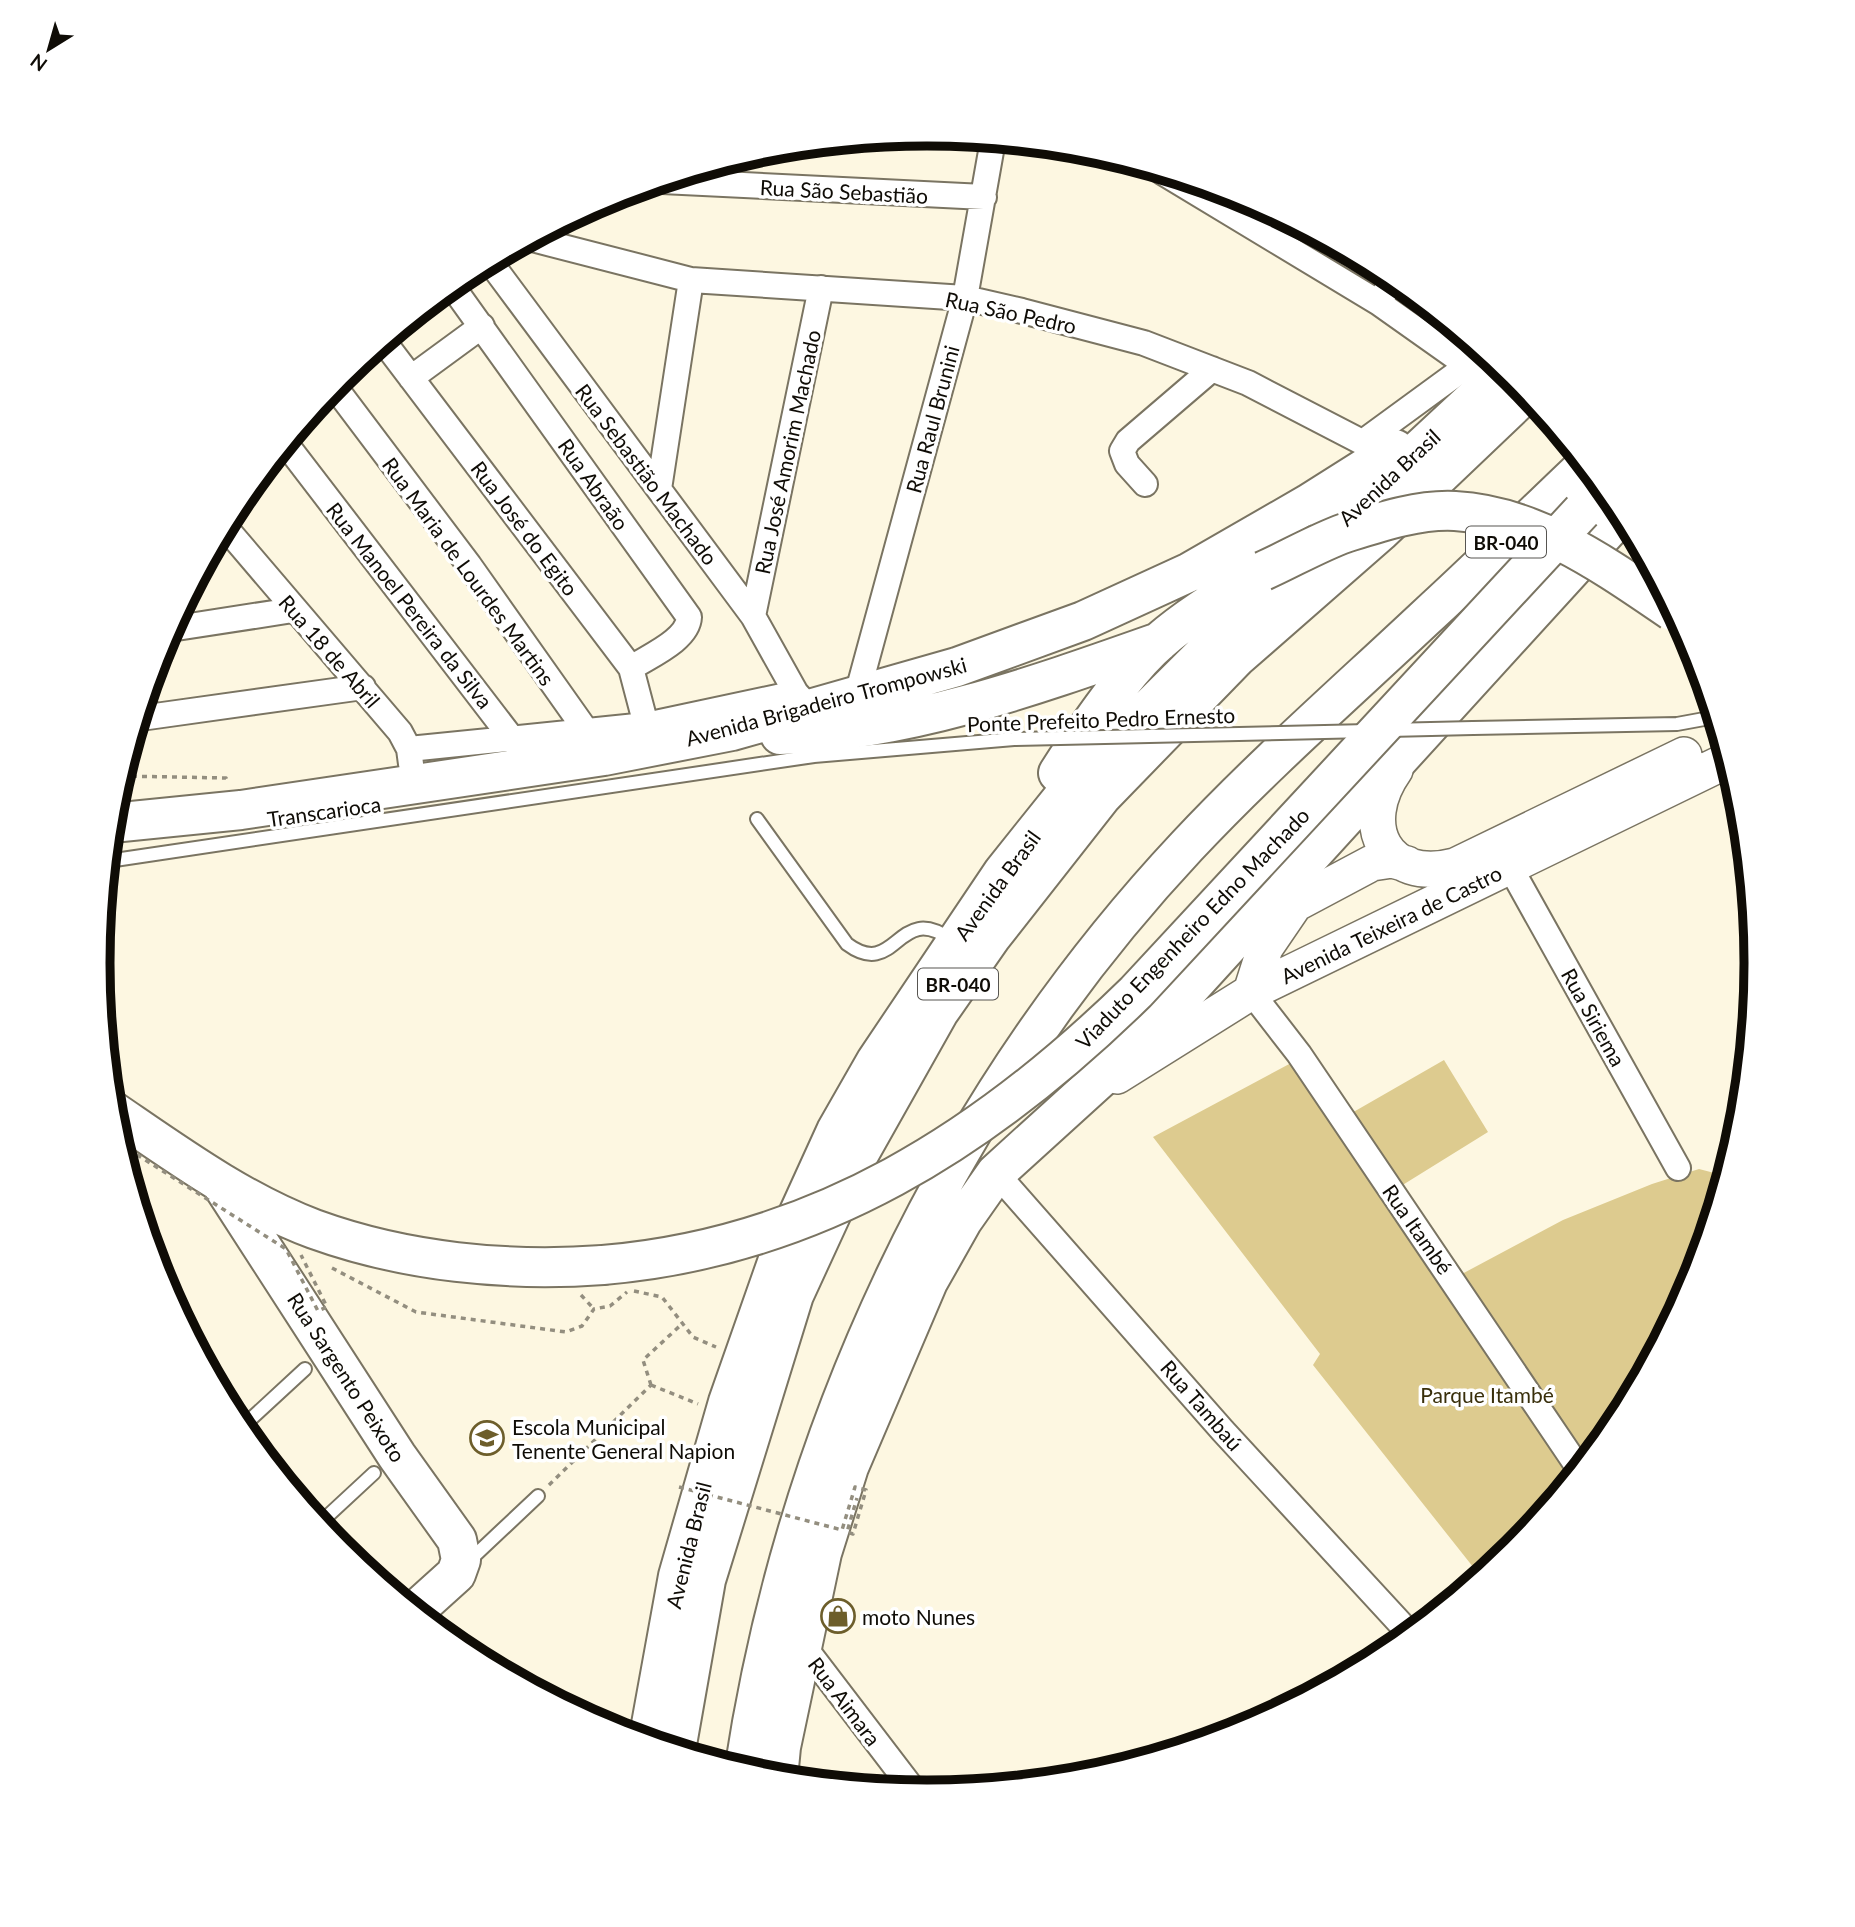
<svg xmlns="http://www.w3.org/2000/svg" width="1855" height="1927" viewBox="0 0 1855 1927" font-family="Lato,sans-serif">
	<style>
		.green { fill: #ddcb8f }
		.building { fill: #d3ccb7 }
		.lines { fill: none; stroke-linecap: round; stroke-linejoin: round }
		.lane-casing { stroke: #7a7462; stroke-width: 16 }
		.street-casing { stroke: #7a7462; stroke-width: 28 }
		.secondary-casing { stroke: #7a7462; stroke-width: 38 }
		.highway-casing { stroke: #7a7462; stroke-width: 42 }
		.path { stroke: #938e7f; stroke-width: 3.5; stroke-dasharray: 5 5; stroke-linecap: butt }
		.lane { stroke: #fff; stroke-width: 12 }
		.street { stroke: #fff; stroke-width: 24 }
		.secondary { stroke: #fff; stroke-width: 35 }
		.highway { stroke: #fff; stroke-width: 38 }
		.lane-bridge-casing { stroke: #7a7462; stroke-width: 16; stroke-linecap: butt }
		.highway-bridge-casing { stroke: #7a7462; stroke-width: 42; stroke-linecap: butt }
		.path-bridge { stroke: #938e7f; stroke-width: 3.5; stroke-dasharray: 5 5; stroke-linecap: butt }
		.lane-bridge { stroke: #fff; stroke-width: 12 }
		.highway-bridge { stroke: #fff; stroke-width: 38 }
		.labels { text-anchor: middle; dominant-baseline: central; stroke-width: 7; stroke-linejoin: round; paint-order: stroke }
		.shield { fill: #fff; stroke: #575551; stroke-width: 2 }
		.shield-label { font-size: 19px; font-weight: bold; fill: #0f0c06 }
		.street-label { font-size: 21px; fill: #0f0c06; stroke: #fff }
		.park-label { font-size: 21px; fill: #392f0b; stroke: #fff }
		.poi-label { font-size: 21px; fill: #0f0c06; stroke: #fff; text-anchor: start }
		.rim { fill: none; stroke: #0f0c06; stroke-width: 9 }
	</style>
	<rect width="100%" height="100%" fill="#fdf7e1"/>
	<path class="green" d="M1444,1060L1488,1132L1401,1186L1460,1275L1563,1220L1652,1184L1699,1169L1726,1176L1694,1281L1617,1425L1514,1550L1481,1577L1313,1365L1320,1354L1153,1137L1293,1062L1343,1118Z"/>
	<path class="building" d="M1164,173L1245,197L1255,203L1243,222Z
		M1283,217L1340,248L1324,275L1270,241Z
		M1354,255L1389,274L1376,313L1334,290Z
		M1403,285L1481,350L1475,358L1382,311Z"/>
	<g class="lines">
		<g class="lane-casing">
			<path id="lane" d="M1473,728L1677,724L1715,717
				M757,819L847,944C897,981 897,900 951,940
				M108,861L814,756L1014,739
				M241,1428L305,1369
				M319,1524L374,1473
				M469,1561L538,1496"/>
		</g>
		<g class="street-casing">
			<path id="street" d="M1162,172L1379,303L1492,383
				M662,181L984,197
				M532,239L691,280L965,298L1022,311L1144,343L1248,383L1385,454
				M490,262L753,616L796,693
				M452,286L689,617C688,640 649,656 631,668
				M1379,303L1393,278
				M384,342L631,668L646,725
				M411,378L482,326
				M334,386L469,565L604,756
				M1363,442L1467,366L1482,351
				M286,444L520,749
				M1145,484L1127,464L1122,451L1128,441L1212,369
				M659,489L691,280
				M225,527L400,732L409,749L411,764
				M753,616L821,288
				M170,629L293,610
				M857,695L965,298L993,140
				M144,702L148,717L363,687
				M409,749L646,725L796,693L806,704
				M1510,867L1678,1168
				M1251,992L1299,1054L1580,1470
				M996,1173L1223,1431L1411,1635
				M802,1644L915,1792"/>
		</g>
		<g class="secondary-casing">
			<path id="secondary" d="M1395,770C1356,825 1385,884 1455,866L1684,755
				M1251,992L1265,948L1295,904L1372,863L1392,860L1407,864
				M1117,1076L1251,992L1728,760"/>
		</g>
		<g class="highway-casing">
			<path id="highway" d="M1582,511L1605,488
				M780,735C907,732 1040,684 1159,642
				M1058,773C1083,734 1126,670 1160,641C1191,614 1228,593 1263,571
				M112,823L241,810L604,756L732,731L957,667L1083,621L1190,572L1308,504L1395,449
				M113,1111C176,1154 242,1202 314,1229C405,1262 507,1272 603,1265
				M222,1185L397,1456L457,1540L461,1560L456,1574L415,1611
				M648,1741L678,1576L728,1402L780,1254L836,1131L876,1061L1003,872L1075,782L1266,592L1505,370
				M676,1750L706,1580L794,1295L858,1156L939,1012L992,936L1102,796L1236,658L1380,532L1527,392
				M744,1771C796,1428 949,1100 1187,846C1262,766 1344,694 1424,619C1479,569 1532,516 1586,465
				M778,1778L781,1747L822,1553L849,1467L928,1282L963,1220L996,1173L1126,1055L1178,1001L1623,513"/>
		</g>
		<path class="path" d="M122,776L226,778L228,783
			M123,1157L133,1163
			M332,1268L416,1312L566,1332L582,1326L594,1309L610,1306L627,1292
			M634,1291L662,1297L693,1337L716,1347
			M581,1295L594,1309
			M651,1385L698,1404
			M651,1385L643,1360L683,1323
			M549,1485L651,1385"/>
		<use href="#lane" class="lane"/>
		<use href="#street" class="street"/>
		<use href="#secondary" class="secondary"/>
		<use href="#highway" class="highway"/>
		<g class="lane-bridge-casing">
			<path id="lane-bridge" d="M1389,730L1473,728
				M1014,739L1368,731"/>
		</g>
		<g class="highway-bridge-casing">
			<path id="highway-bridge" d="M1263,571C1290,559 1317,543 1345,533C1380,522 1419,509 1455,511C1536,515 1607,567 1672,611
				M603,1265C817,1247 986,1139 1136,992L1582,511"/>
		</g>
		<path class="path-bridge" d="M123,1157L128,1149L286,1249L318,1311L327,1307L301,1255
			M679,1487L842,1530L855,1487L866,1490L853,1534L847,1532L857,1498"/>
		<use href="#lane-bridge" class="lane-bridge"/>
		<use href="#highway-bridge" class="highway-bridge"/>
	</g>
	<defs>
		<g id="school-ring" transform="scale(1.75)"><circle r="9.5" fill="#fff" stroke="#6d5e2b" stroke-width="1.5"/><path d="M0-5L7-2L0 1L-7-2ZM-4 1L0 2.5L4 1V4Q0 6-4 4Z" fill="#6d5e2b"/></g>
		<g id="shop-ring" transform="scale(1.75)"><circle r="9.5" fill="#fff" stroke="#6d5e2b" stroke-width="1.5"/><path d="M-5-2.5h2.3a2.7 3.5 0 0 1 5.4 0H5L5.5 6h-11ZM-1.5-2.5h3a1.5 2.3 0 0 0-3 0Z" fill="#6d5e2b"/></g>
	</defs>
	<g fill-rule="evenodd">
		<use href="#school-ring" x="487" y="1438"/>
		<use href="#shop-ring" x="838" y="1616"/>
	</g>
	<g class="labels">
		<g class="shield">
			<rect x="1466" y="526.5" width="80" height="31" rx="5"/>
			<rect x="918" y="968.5" width="80" height="31" rx="5"/>
		</g>
		<g class="shield-label">
			<text x="1506" y="542">BR-040</text>
			<text x="958" y="984">BR-040</text>
		</g>
		<g class="street-label">
			<text transform="translate(844 191) rotate(3)">Rua São Sebastião</text>
			<text transform="translate(1011 312) rotate(12)">Rua São Pedro</text>
			<text transform="translate(932 419) rotate(-75)">Rua Raul Brunini</text>
			<text transform="translate(787 452) rotate(-78)">Rua José Amorim Machado</text>
			<text transform="translate(647 474) rotate(53)">Rua Sebastião Machado</text>
			<text transform="translate(1389 477) rotate(-43)">Avenida Brasil</text>
			<text transform="translate(594 484) rotate(55)">Rua Abraão</text>
			<text transform="translate(525 528) rotate(53)">Rua José do Egito</text>
			<text transform="translate(469 571) rotate(54)">Rua Maria de Lourdes Martins</text>
			<text transform="translate(410 605) rotate(52)">Rua Manoel Pereira da Silva</text>
			<text transform="translate(330 651) rotate(49)">Rua 18 de Abril</text>
			<text transform="translate(826 701) rotate(-15)">Avenida Brigadeiro Trompowski</text>
			<text transform="translate(1101 719) rotate(-2)">Ponte Prefeito Pedro Ernesto</text>
			<text transform="translate(324 811) rotate(-8)">Transcarioca</text>
			<text transform="translate(997 885) rotate(-54)">Avenida Brasil</text>
			<text transform="translate(1391 924) rotate(-26)">Avenida Teixeira de Castro</text>
			<text transform="translate(1192 928) rotate(-46)">Viaduto Engenheiro Edno Machado</text>
			<text transform="translate(1594 1017) rotate(61)">Rua Siriema</text>
			<text transform="translate(1418 1229) rotate(55)">Rua Itambé</text>
			<text transform="translate(347 1377) rotate(57)">Rua Sargento Peixoto</text>
			<text transform="translate(1202 1405) rotate(49)">Rua Tambaú</text>
			<text transform="translate(688 1545) rotate(-76)">Avenida Brasil</text>
			<text transform="translate(845 1701) rotate(53)">Rua Aimara</text>
		</g>
		<g class="park-label">
			<text x="1487" y="1394">Parque Itambé</text>
		</g>
		<g class="poi-label">
			<text x="512" y="1426">Escola Municipal<tspan x="512" dy="24">Tenente General Napion</tspan></text>
			<text x="862" y="1616">moto Nunes</text>
		</g>
	</g>
	<path d="M0 0H1855V1927H0ZM110 963a817 817 0 1 1 1634 0a817 817 0 1 1-1634 0Z" fill="#fff" fill-rule="evenodd"/>
	<path class="rim" d="M110 963a817 817 0 1 1 1634 0a817 817 0 1 1-1634 0Z"/>
	<g transform="translate(49 49) rotate(217)" stroke="#ffffff" stroke-width="5" paint-order="stroke">
	<path d="M0-5L12 26L0 18L-12 26Z" fill="#0f0c06"/>
	<text y="-10" font-size="19" font-weight="bold" text-anchor="middle" fill="#0f0c06">N</text>
	</g>
</svg>
